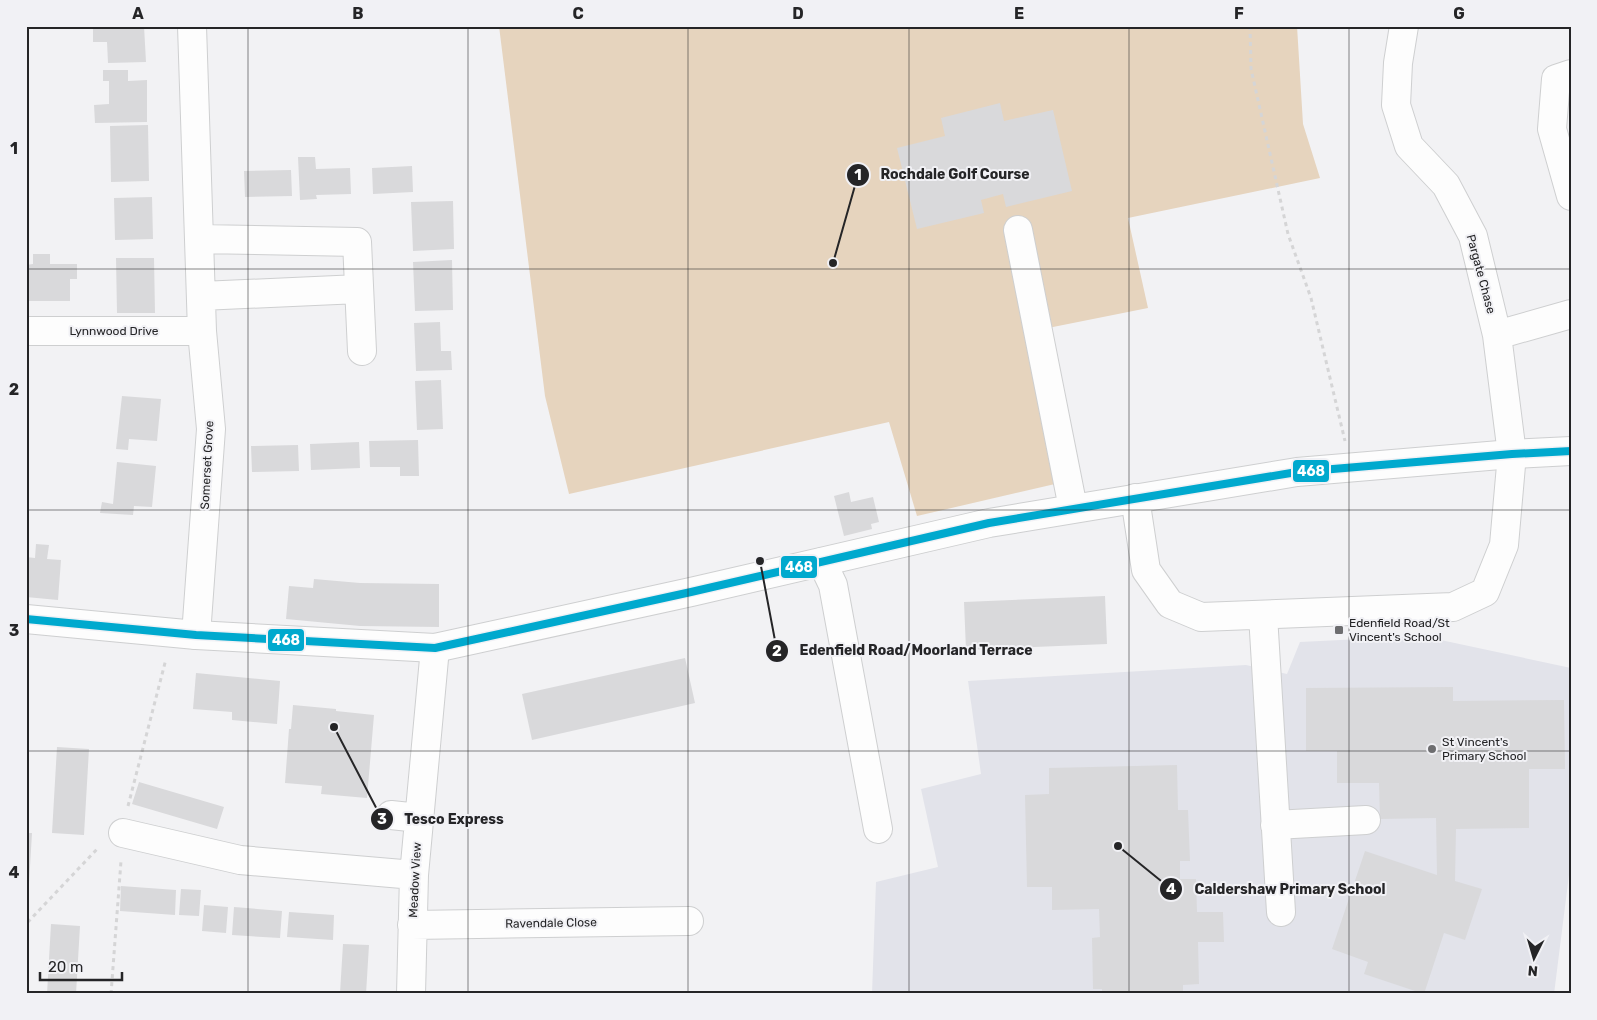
<svg xmlns="http://www.w3.org/2000/svg" width="1597" height="1020" viewBox="0 0 1597 1020" font-family="Rubik,sans-serif">
	<style>
		.built { fill: #e2e3ea }
		.green { fill: #e6d4be }
		.building { fill: #d9d9db }
		.lines { fill: none; stroke-linecap: round; stroke-linejoin: round }
		.minor-casing { stroke: #cecfd0; stroke-width: 30 }
		.major-casing { stroke: #cecfd0; stroke-width: 30 }
		.path { stroke: #d5d5d6; stroke-width: 3; stroke-dasharray: 4 4; stroke-linecap: butt }
		.minor { stroke: #fdfdfd; stroke-width: 28 }
		.major { stroke: #fdfdfd; stroke-width: 28 }
		.bus-1-casing { stroke: #f1f1f5; stroke-width: 11 }
		.bus-1 { stroke: #00a9ce; stroke-width: 8 }
		.grid { fill: none; stroke: #252527; stroke-width: 1; stroke-opacity: 0.55 }
		.poi-dot { fill: #6d6d6f; stroke: #f1f1f5; stroke-width: 2 }
		.labels { text-anchor: middle; dominant-baseline: central; stroke-width: 4; stroke-linejoin: round; paint-order: stroke }
		.street-label { font-size: 12px; fill: #252527; stroke: #f1f1f5 }
		.poi-label { font-size: 12px; fill: #252527; stroke: #f1f1f5; text-anchor: start }
		.leader { fill: none; stroke: #252527; stroke-width: 2 }
		.callout-dot { fill: #252527; stroke: #f1f1f5; stroke-width: 2 }
		.mark-label { font-size: 15px; text-anchor: middle; font-weight: bold; fill: #fff }
		.callout-label { font-size: 14px; text-anchor: middle; font-weight: bold; fill: #252527; stroke: #f1f1f5; stroke-width: 4; stroke-linejoin: round; paint-order: stroke }
		.line-badge { stroke: #f1f1f5; stroke-width: 2 }
		.badge-label { font-size: 14px; text-anchor: middle; font-weight: bold; fill: #fff }
		.neatline { fill: none; stroke: #252527; stroke-width: 2 }
		.grid-label { font-size: 16px; text-anchor: middle; font-weight: bold; fill: #252527 }
	</style>
	<rect width="100%" height="100%" fill="#f2f2f4"/>
	<path class="built" d="M1422,636L1571,668V859L1554,994H872L876,882L938,867L921,789L981,774L968,681L1246,665L1287,674L1300,642Z"/>
	<path class="green" d="M499,26H1297L1303,124L1320,178L1128,218L1148,308L1048,328L1081,478L917,516L889,422L569,494L545,396Z"/>
	<path class="building" d="M93,26H144L146,62L108,63L107,42H93Z
		M103,70H128V81L147,80V122L95,123L94,105L109,104V81H103Z
		M1000,103L1004,121L1053,110L1072,191L1006,207L1003,194L981,200L984,213L917,229L897,148L945,136L941,118Z
		M148,125L149,181L111,182L110,126Z
		M298,157H315L316,169L350,168L351,194L316,195L317,199L300,200Z
		M412,166L413,192L373,194L372,168Z
		M291,170L292,196L245,197L244,171Z
		M152,197L153,239L115,240L114,198Z
		M453,201L454,249L413,251L411,202Z
		M33,254H50V264H77V279H70V301H26V265L33,264Z
		M116,258H154L155,313H117Z
		M452,260L453,310L415,311L413,262Z
		M440,322L441,351H451L452,370L416,371L414,323Z
		M441,380L443,429L417,430L415,381Z
		M122,396L161,399L157,441L129,439L128,450L116,449Z
		M418,440L419,476H400V467H370L369,441Z
		M359,442L360,468L311,470L310,444Z
		M298,445L299,471L252,472L251,446Z
		M117,462L156,466L152,507L134,506L133,515L100,513L102,502L113,504Z
		M849,492L851,502L873,497L879,522L871,524L872,529L844,536L834,496Z
		M36,544L49,545L47,559L61,560L58,600L26,597V557L35,558Z
		M314,579L360,583L439,584V627L360,626L286,619L289,586L313,588Z
		M1105,596L1107,644L966,650L964,602Z
		M685,658L695,703L532,740L522,694Z
		M196,673L280,681L277,724L232,720V712L193,709Z
		M1453,687V701L1564,700L1565,769H1529V828L1456,829L1455,881L1482,889L1465,940L1444,933L1424,994L1364,974L1368,962L1332,949L1365,851L1437,875L1436,818L1380,819L1379,783H1337V751H1306V688Z
		M293,705L336,709V711L374,715L367,798L321,794L322,786L285,783L289,729H291Z
		M57,747L89,749L84,835L52,833Z
		M1177,765L1178,810H1188L1190,861H1180V879H1196L1197,912H1223L1224,942H1198L1199,984L1183,985V994H1102V989H1093L1092,938L1100,937L1099,909L1052,910V887H1027L1025,795L1049,794V768Z
		M139,782L224,807L217,829L132,804Z
		M26,833H32L28,901H26Z
		M121,886L176,890L175,915L120,911Z
		M181,889L201,890L199,916L179,915Z
		M204,905L228,907L226,933L202,931Z
		M234,907L282,911L280,938L232,935Z
		M289,912L334,915L333,940L287,937Z
		M51,924L80,926L76,994H47Z
		M343,944L369,945L366,994L340,993Z"/>
	<g class="lines">
		<g class="minor-casing">
			<path id="minor" d="M192,26L202,331L211,429L196,635
				M1571,74L1556,79L1552,129L1571,196
				M1018,230L1073,508
				M199,239L357,242L362,351
				M201,296L359,289
				M26,331H202
				M1497,335L1571,314
				M1135,498L1146,570L1170,604L1201,617L1453,607L1485,592L1504,545L1512,454L1497,335L1473,236L1446,185L1409,146L1396,105L1398,63L1404,26
				M822,562L833,585L878,829
				M1263,615L1281,912
				M391,815L419,818
				M1275,825L1366,820
				M123,833L240,860L414,875
				M412,925L689,921
				M411,994L414,875L435,648"/>
		</g>
		<g class="major-casing">
			<path id="major" d="M26,619L196,635L435,648L691,592L989,523L1297,472L1512,454L1571,451"/>
		</g>
		<path class="path" d="M1250,26L1251,69L1288,234L1311,298L1345,441
			M128,806L166,659
			M26,930L27,923L99,847
			M111,994L121,861"/>
		<use href="#minor" class="minor"/>
		<use href="#major" class="major"/>
		<g class="bus-1-casing">
			<path id="bus-1" d="M26,619L196,635L435,648L691,592L989,523L1297,472L1512,454L1571,451"/>
		</g>
		<use href="#bus-1" class="bus-1"/>
	</g>
	<path class="grid" d="M248,26V994M468,26V994M688,26V994M909,26V994M1129,26V994M1349,26V994M26,269H1571M26,510H1571M26,751H1571"/>
	<g class="poi-dot">
		<rect x="1334" y="625" width="10" height="10" rx="2.5"/>
		<circle cx="1432" cy="749" r="5"/>
	</g>
	<g class="labels">
		<g class="street-label">
			<text transform="translate(1481 274) rotate(75)">Pargate Chase</text>
			<text x="114" y="331">Lynnwood Drive</text>
			<text transform="translate(207 465) rotate(-87)">Somerset Grove</text>
			<text transform="translate(415 880) rotate(-87)">Meadow View</text>
			<text transform="translate(551 923) rotate(-1)">Ravendale Close</text>
		</g>
		<g class="poi-label">
			<text x="1349" y="623">Edenfield Road/St<tspan x="1349" dy="14">Vincent's School</tspan></text>
			<text x="1442" y="742">St Vincent's<tspan x="1442" dy="14">Primary School</tspan></text>
		</g>
	</g>
	<path class="leader" d="M833 263L858 175M760 561L777 651M334 727L382 819M1118 846L1171 889"/>
	<g class="callout-dot">
		<circle cx="833" cy="263" r="5"/>
		<circle cx="760" cy="561" r="5"/>
		<circle cx="334" cy="727" r="5"/>
		<circle cx="1118" cy="846" r="5"/>
		<circle cx="858" cy="175" r="12"/>
		<circle cx="777" cy="651" r="12"/>
		<circle cx="382" cy="819" r="12"/>
		<circle cx="1171" cy="889" r="12"/>
	</g>
	<g class="mark-label">
		<text x="858" y="180">1</text>
		<text x="777" y="656">2</text>
		<text x="382" y="824">3</text>
		<text x="1171" y="894">4</text>
	</g>
	<g class="callout-label">
		<text x="955" y="179">Rochdale Golf Course</text>
		<text x="916" y="655">Edenfield Road/Moorland Terrace</text>
		<text x="454" y="824">Tesco Express</text>
		<text x="1290" y="894">Caldershaw Primary School</text>
	</g>
	<g class="line-badge">
		<rect x="1292" y="459" width="38" height="24" rx="5" fill="#00a9ce"/>
		<rect x="780" y="555" width="38" height="24" rx="5" fill="#00a9ce"/>
		<rect x="267" y="628" width="38" height="24" rx="5" fill="#00a9ce"/>
	</g>
	<g class="badge-label">
		<text x="1311" y="476">468</text>
		<text x="799" y="572">468</text>
		<text x="286" y="645">468</text>
	</g>
	<rect width="1597" height="1020" fill="none" stroke="#f1f1f5" stroke-width="55"/>
	<g transform="translate(1534 958) rotate(185)" stroke="#f1f1f5" stroke-width="4" paint-order="stroke">
	<path d="M0-4L9 19L0 12L-9 19Z" fill="#252527"/>
	<text y="-8" font-size="14" font-weight="bold" text-anchor="middle" fill="#252527">N</text>
	</g>
	<path d="M40 972v8h82v-8" fill="none" stroke="#252527" stroke-width="2.5"/>
	<text x="48" y="972" font-size="15" fill="#252527" stroke="#f1f1f5" stroke-width="4" paint-order="stroke">20 m</text>
	<rect x="28" y="28" width="1542" height="964" class="neatline"/>
	<g class="grid-label">
		<text x="138" y="19">A</text>
		<text x="358" y="19">B</text>
		<text x="578" y="19">C</text>
		<text x="798" y="19">D</text>
		<text x="1019" y="19">E</text>
		<text x="1239" y="19">F</text>
		<text x="1459" y="19">G</text>
		<text x="14" y="154">1</text>
		<text x="14" y="395">2</text>
		<text x="14" y="636">3</text>
		<text x="14" y="878">4</text>
	</g>
</svg>
